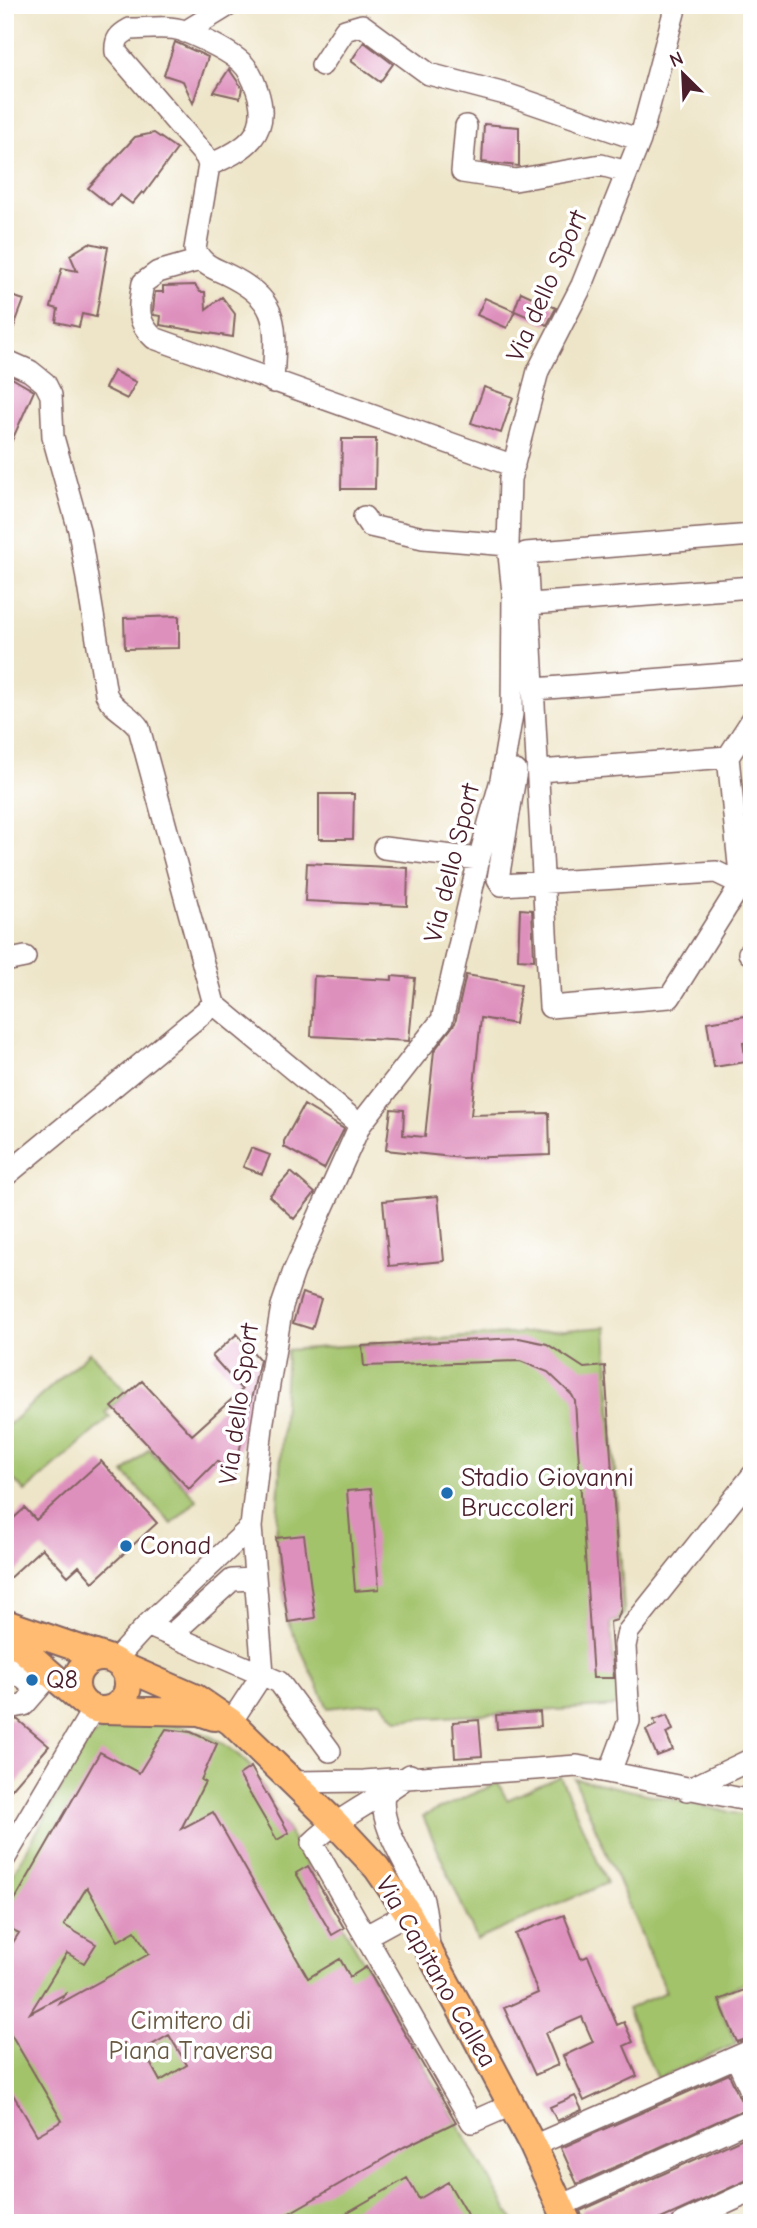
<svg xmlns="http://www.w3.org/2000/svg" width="757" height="2228" viewBox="0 0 757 2228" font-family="'Comic Neue',sans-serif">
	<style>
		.green { fill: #a2c36b; stroke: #76714b; stroke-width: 2 }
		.building { fill: #de90bd; fill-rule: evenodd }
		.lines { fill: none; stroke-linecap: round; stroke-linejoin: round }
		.minor-casing { stroke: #836462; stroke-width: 24 }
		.major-casing { stroke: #836462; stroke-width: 30 }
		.minor { stroke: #fff; stroke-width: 21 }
		.major { stroke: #ffbb71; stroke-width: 26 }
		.poi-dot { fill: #1f6fb2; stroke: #fff; stroke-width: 2.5 }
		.labels { text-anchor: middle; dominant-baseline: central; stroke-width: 7; stroke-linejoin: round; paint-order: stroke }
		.street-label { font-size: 26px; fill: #4a1f2b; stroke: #fff }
		.poi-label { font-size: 26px; fill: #4a1f2b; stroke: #fff; text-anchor: start }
		.park-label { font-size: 26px; fill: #695841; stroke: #fff }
	</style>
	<rect width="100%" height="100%" fill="#fff"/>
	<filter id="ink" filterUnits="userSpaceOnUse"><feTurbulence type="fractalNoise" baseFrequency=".0143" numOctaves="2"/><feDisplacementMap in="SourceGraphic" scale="14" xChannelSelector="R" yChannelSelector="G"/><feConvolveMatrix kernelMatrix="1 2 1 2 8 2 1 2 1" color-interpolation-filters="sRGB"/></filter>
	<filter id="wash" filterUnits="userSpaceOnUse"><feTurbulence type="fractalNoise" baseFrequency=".00686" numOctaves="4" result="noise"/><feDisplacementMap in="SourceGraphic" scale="28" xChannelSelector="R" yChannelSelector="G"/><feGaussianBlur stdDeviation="1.57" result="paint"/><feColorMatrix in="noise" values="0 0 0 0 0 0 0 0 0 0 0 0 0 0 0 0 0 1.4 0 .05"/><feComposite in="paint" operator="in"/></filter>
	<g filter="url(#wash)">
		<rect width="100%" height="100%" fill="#eee5c8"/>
		<path class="green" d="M606,1327L624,1614L618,1621L610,1622L618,1706L397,1720L381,1702L328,1708L288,1622L276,1538L287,1350Z
			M90,1352L127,1393L106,1412L110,1417L25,1492L5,1470V1428Z
			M149,1449L197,1500L172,1524L124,1473Z
			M154,1721C198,1729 220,1735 251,1767L515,2223H5V1888L90,1738L115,1723Z
			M560,1776L607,1883L477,1940L423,1816L498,1783L507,1800Z
			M574,1778L752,1817V1980L715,1996L736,2044L657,2079L627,2009L666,1992Z"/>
		<g id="blocks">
			<path class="building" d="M175,42L208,57L193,103L183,81L164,75Z
				M364,42L393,64L380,82L351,61Z
				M229,69L242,88L240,98L214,92Z
				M484,124L519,127V166L482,162Z
				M154,133L177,149L144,194L142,192L132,204L120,195L111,206L88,188L135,137Z
				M89,243L108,247L96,317L82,314L79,327L56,322L58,309L51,307L62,268L77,271L70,255Z
				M195,285L200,292H205L206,309L222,297L235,314L233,337L160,325L161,316L154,315L153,311L155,292H163V286Z
				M521,292L556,308L547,325L515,311L507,328L477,315L485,298L514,311Z
				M5,294L24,300L7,345H5Z
				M114,371L136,382L127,399L105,388Z
				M5,374L34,391L5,456Z
				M484,387L513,397L501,433L471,423Z
				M342,439H376L375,489H341Z
				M179,616V648L125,649L124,618Z
				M319,794H354L353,839H319Z
				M307,863L408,868L407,906L305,901Z
				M520,909L532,910L534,960L518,959Z
				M466,975L521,984L515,1024L481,1018L471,1115L549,1113L550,1155L462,1158L386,1150L391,1109L404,1110L403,1135L425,1137L434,1051L455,1023Z
				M314,976L392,980V976L415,978L409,1041L311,1036Z
				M752,1015V1042L743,1043L746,1062L714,1067L707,1022Z
				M304,1105L344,1129L324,1169L284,1147V1141Z
				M251,1148L270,1155L262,1174L243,1167Z
				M291,1172L315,1193L294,1219L269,1196Z
				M438,1196L444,1261L389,1266L383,1201Z
				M302,1293L321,1299L312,1329L293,1323Z
				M237,1334L260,1360L233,1479L217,1461L189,1489L112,1407L142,1381L192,1435L242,1390L212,1356Z
				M519,1338L547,1344L584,1368L605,1366L621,1609L617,1620L610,1622L614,1678H593L575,1401L572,1395L548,1372L520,1361L364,1366L362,1346Z
				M101,1461L157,1523L93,1582L79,1566L68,1576L42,1548L5,1582V1526L25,1508L36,1520Z
				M371,1489L379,1589L355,1591L347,1491Z
				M304,1535L315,1618L288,1622L276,1538Z
				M540,1712L541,1726L497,1729L496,1715Z
				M667,1715L673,1730L666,1733L673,1750L657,1756L646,1730L656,1725L654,1720Z
				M5,1717L18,1720L49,1746L5,1797Z
				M479,1720L482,1756L455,1758L453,1722Z
				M166,1729L191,1732L217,1744L201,1780L205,1782L181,1829L213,1812L308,1978L340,1959L350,1977L366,1967L456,2122L404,2147L272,2223H5V2081L37,2135L62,2121L5,2024V1955L19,1933L5,1926V1917L100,1752L139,1773ZM87,1887L118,1941L135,1931L149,1954L59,2004L65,1994L30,2013L67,1953L84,1963L96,1944L64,1925ZM169,2035L187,2065L160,2081L143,2050Z
				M251,1767L289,1833L277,1840L239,1775Z
				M308,1866L344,1928L332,1935L296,1873Z
				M564,1915L581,1959L588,1956L617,2025L624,2022L633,2042L624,2046L637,2076L584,2101L563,2056L593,2042L582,2017L545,2033L558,2065L535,2075L504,2008L538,1993L515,1934Z
				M744,1990L752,2008V2037L737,2042L719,2000Z
				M729,2074L740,2099L752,2106L577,2184L561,2148Z
				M575,2096L582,2110L557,2121L550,2107Z
				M752,2134V2178L652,2223H585L580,2211Z
				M407,2178L419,2199L448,2182L472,2223H329Z"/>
		</g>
	</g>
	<g filter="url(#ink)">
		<use href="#blocks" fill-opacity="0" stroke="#836462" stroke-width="2"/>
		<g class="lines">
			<g class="minor-casing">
				<path id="minor" d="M185,32L229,5
					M322,65L345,30L362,25L429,74L509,95L640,140
					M466,126L462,172L515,180L601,165L627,172
					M209,165C245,150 272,134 257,90C254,81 249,69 241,62C227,50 201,38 184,31C168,25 147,29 130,29C119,35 115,39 116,52L206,157L209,165L195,249C201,263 210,267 224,273C282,301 276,323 273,382
					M200,260L158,272L143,283C139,306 135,321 154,338L514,466
					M5,360L30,371L45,383L51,395L53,437L79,530L106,694C114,711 129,713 139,728L214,1004L360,1125
					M364,517L370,526L423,538L508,545
					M752,535L526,553L550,1007L670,997L741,884L728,757L752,720
					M531,604L752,587
					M535,689L752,672
					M516,771L498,879L502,885L716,872L741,884
					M539,771L728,757
					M384,848L479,859
					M749,953L752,952
					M5,961L25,957
					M5,1176L214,1004
					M147,1625L279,1682L330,1751
					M171,1635L232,1580L254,1579
					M114,1661L147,1625L251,1527
					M5,1662L37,1690
					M5,1699L14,1707L24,1705L51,1674
					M231,1722L263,1673L251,1527L262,1427L282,1306L294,1271L360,1125L442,1020L479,859L501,780L512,714L513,593L508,545L510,479L538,371L582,285L640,140L676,5
					M610,1772L629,1721L625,1646L628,1632L752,1476
					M410,1775C378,1800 341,1815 312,1843L472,2122L511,2105
					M294,1782L364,1781L577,1766L752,1801
					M687,1790L752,1759
					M384,1795C378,1825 410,1869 422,1897C427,1911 427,1931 429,1946
					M5,1858L93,1709
					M366,1936L408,1913
					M736,2057L752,2093
					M533,2146L752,2050
					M560,2206L752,2119
					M683,2223L752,2191"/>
			</g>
			<g class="major-casing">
				<path id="major" d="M5,1623L110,1659
					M5,1634L83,1702
					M76 1684a26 26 0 1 1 52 0a26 26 0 1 1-52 0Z
					M120,1665L196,1698L231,1722L334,1822L377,1868L408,1913L472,2030L533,2146L568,2223
					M103,1710L199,1712L214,1717"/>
			</g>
			<use href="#minor" class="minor"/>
			<use href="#major" class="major"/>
		</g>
	</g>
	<g class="poi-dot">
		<circle cx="447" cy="1493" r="7"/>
		<circle cx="126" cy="1546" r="7"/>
		<circle cx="32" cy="1680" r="7"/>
	</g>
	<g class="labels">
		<g class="street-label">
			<text transform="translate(547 286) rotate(-66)">Via dello Sport</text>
			<text transform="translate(452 863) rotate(-76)">Via dello Sport</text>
			<text transform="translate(239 1404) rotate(-82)">Via dello Sport</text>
			<text transform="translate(436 1972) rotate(60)">Via Capitano Callea</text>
		</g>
		<g class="poi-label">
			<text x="461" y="1478">Stadio Giovanni<tspan x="461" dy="30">Bruccoleri</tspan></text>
			<text x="140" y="1546">Conad</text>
			<text x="46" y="1680">Q8</text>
		</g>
		<g class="park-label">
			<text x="191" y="2021">Cimitero di<tspan x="191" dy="30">Piana Traversa</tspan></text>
		</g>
	</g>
	<rect width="757" height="2228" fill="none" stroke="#fff" stroke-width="28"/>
	<g transform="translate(683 74) rotate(336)" stroke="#ffffff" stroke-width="5" paint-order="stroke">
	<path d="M0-5L12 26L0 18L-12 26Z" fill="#4a1f2b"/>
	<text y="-10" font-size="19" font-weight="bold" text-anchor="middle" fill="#4a1f2b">N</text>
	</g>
</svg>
